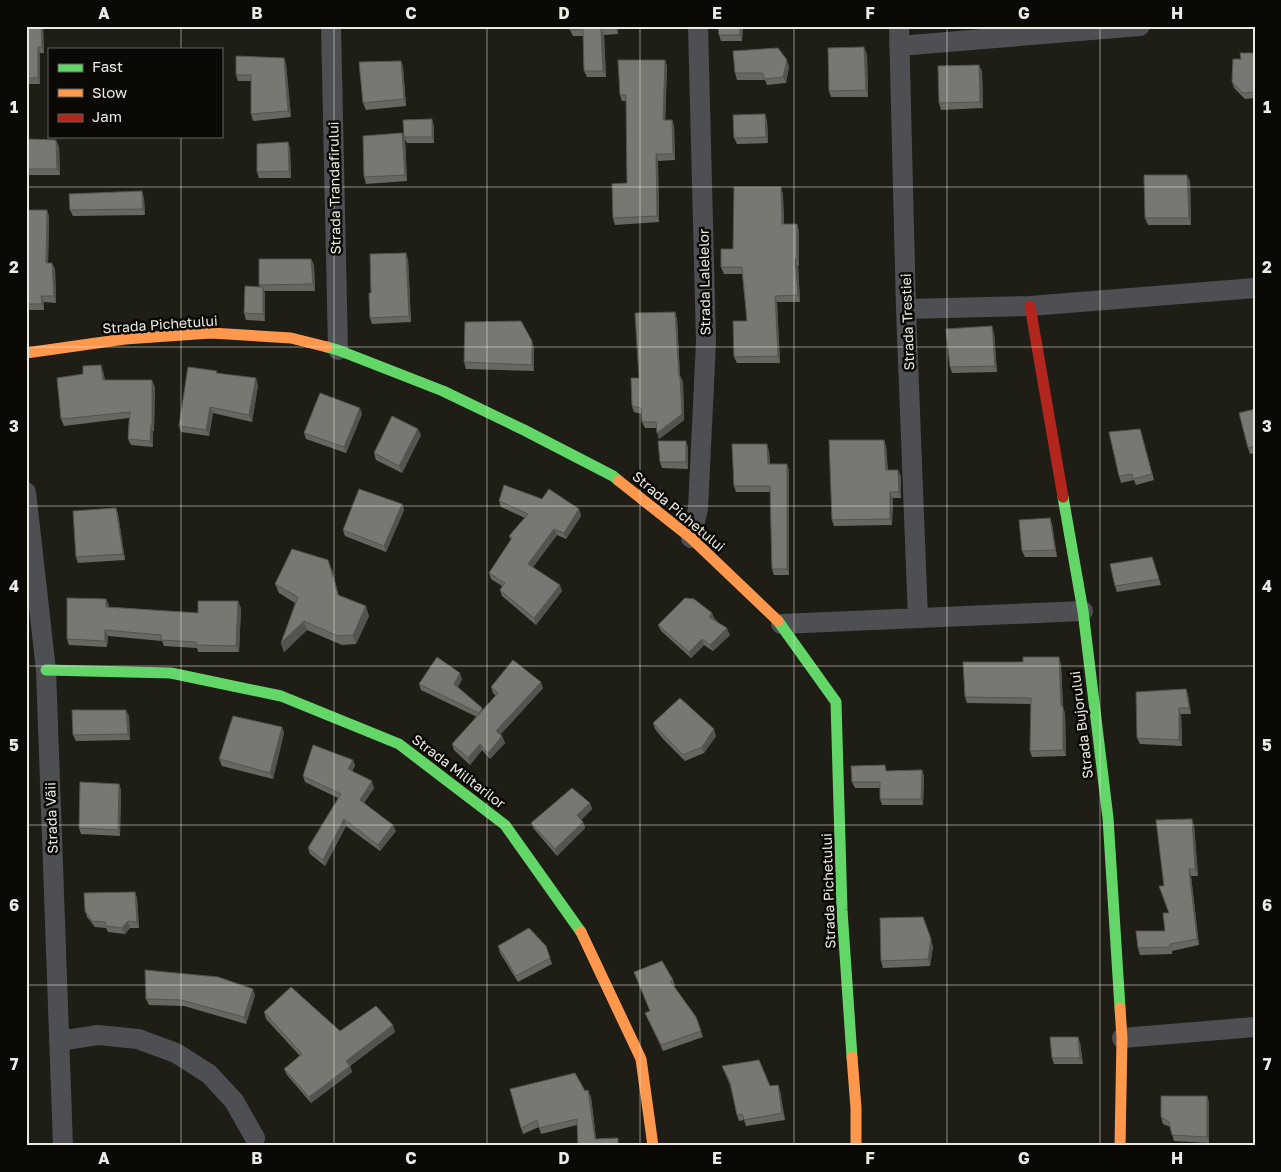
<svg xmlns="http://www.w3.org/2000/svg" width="1281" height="1172" viewBox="0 0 1281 1172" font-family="'Golos Text',sans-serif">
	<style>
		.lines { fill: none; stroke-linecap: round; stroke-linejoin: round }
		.street { stroke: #4d4f52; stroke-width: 20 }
		.fast { stroke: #63d668; stroke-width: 11 }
		.slow { stroke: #ff974d; stroke-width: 11 }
		.jam { stroke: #b3261e; stroke-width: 11 }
		.wall { fill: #676661 }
		.shaded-wall { fill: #54534f }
		.building { fill: #787771; stroke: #54534f }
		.grid { fill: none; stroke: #ecebe3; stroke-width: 1; stroke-opacity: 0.55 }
		.labels { text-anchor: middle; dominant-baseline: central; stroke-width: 5; stroke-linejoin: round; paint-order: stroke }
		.street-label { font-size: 14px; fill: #ecebe3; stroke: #0a0905 }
		.neatline { fill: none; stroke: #ecebe3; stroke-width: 2 }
		.grid-label { font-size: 16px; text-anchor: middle; font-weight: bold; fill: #ecebe3 }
	</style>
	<rect width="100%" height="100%" fill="#1e1d16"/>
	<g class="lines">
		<path class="street" d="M331,26L338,350
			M899,26L906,309L918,618
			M899,46L1140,26
			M906,309L1030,306L1255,288
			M26,492L46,670L63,1146
			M691,538L698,509L706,342L698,26
			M781,624L1083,611
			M1122,1038L1255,1027
			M59,1041L98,1035L138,1039L176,1053L209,1074L234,1101L255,1138"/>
		<path class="fast" d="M327,347L338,350L443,391L524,430L613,476L619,481
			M1063,497L1083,611L1108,818L1120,1008
			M778,621L836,702L842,910L852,1057
			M46,670L171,673L281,696L399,744L505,825L581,932"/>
		<path class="slow" d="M26,353L125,339L211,333L291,338L327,347
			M619,481L691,538L778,621
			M581,932L641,1059L653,1146
			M852,1057L856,1108V1146
			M1120,1146L1122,1038L1120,1008"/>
		<path class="jam" d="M1030,306L1063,497"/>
	</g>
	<path class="wall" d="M26,26H43L44,53H40V84H26Z
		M269,26H309V29H270Z
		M371,26H429V28H372Z
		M618,26V34L604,35L606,77H587L584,71L583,36H573L570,30Z
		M718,26H743L742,41H721L719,35Z
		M1255,53V98L1245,99L1234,88L1232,82L1241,59Z
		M867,54L868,97H831L829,91Z
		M284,58L286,64L291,117L253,121L251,114V81H238L236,75Z
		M665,60L667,67L665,120H672L674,126L675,160L658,161L659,222L615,225L613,218L627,183L626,101H622L620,95Z
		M401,61L403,67L406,106L366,110L363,103Z
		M789,66L786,83L767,85L765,80H737L735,73Z
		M982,71L983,108L941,110L939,103Z
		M767,120L768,143L737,144L734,138Z
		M434,126V143H407L404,137Z
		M402,133L405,139L407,181L366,184L364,177Z
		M26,139L59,146L60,175H26Z
		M288,142L290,148L291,178H259L257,172Z
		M1190,181L1191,225H1148L1145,218Z
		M783,194L784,224L799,230V266H798L800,302H777L780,363H737L734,357L747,321L742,274H724L721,267L733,249Z
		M144,198L145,215L73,216L70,210Z
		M26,210L49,216L48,263L55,269L56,303L44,302V310H26Z
		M311,259L314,265L315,291H264L265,321L246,320L244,313L260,286L259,285Z
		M408,259L411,322L372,324L370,318L371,293Z
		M677,318L680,376L683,382L684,420L659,439L657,428H645L642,422V414L634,412L632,406L639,378Z
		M994,333L997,372L952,373L950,367Z
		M534,348V371L466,369L464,362Z
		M101,365L103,371L105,380L155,387L154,431H153V447L131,445L128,439L129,418L64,426L61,419Z
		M217,373L258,385L252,422L213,413L209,436L181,432L179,426Z
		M1255,409V453L1250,454L1248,448Z
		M362,414L346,453L306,439L304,433Z
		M1140,429L1154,480L1136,485L1134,480L1121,483L1119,476Z
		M421,435L402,473L376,460L374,453Z
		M884,440L886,447L888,470L901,476V498H893L892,525L834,526L832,520Z
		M688,447V469L662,468L660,462Z
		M769,451L770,464L789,470V575H774L772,569L770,492H736L734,486Z
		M542,499L579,509L581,516L566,539L557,535L533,567L562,591L536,625L502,596L500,590L502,586L491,579L489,573L511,540L509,536L525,518L501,507L499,501Z
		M402,504L404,510L386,552L345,536L343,530Z
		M116,508L118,514L125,560L78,563L76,557Z
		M1050,518L1052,524L1057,557H1025L1022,551Z
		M1152,557L1161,585L1117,592L1115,586Z
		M332,570L339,596L369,616L356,644L342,645L307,630L284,652L281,643L295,603L279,593L275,584Z
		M106,599L109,607L198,613L241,608L239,652H198L197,648L164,646L162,641L108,636L107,647L69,645L67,639Z
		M715,619L730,635L713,651L704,645L691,658L661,631L658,625Z
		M1061,664L1063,708L1065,713L1066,756L1032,757L1030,751L1031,704L967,703L965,697Z
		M462,679L458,687L482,708L483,710L496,696L493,693L491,687L543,688L500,735L502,736L505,743L490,759L482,750L470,765L454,750L452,744L477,717L421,690L419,684Z
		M1186,689L1188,695L1191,714H1181L1182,746L1140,744L1137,738Z
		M129,716L130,740L76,741L73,735Z
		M653,723L716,736L704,753L685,761L663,739L655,729Z
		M282,727L284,733L273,779L222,766L219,759Z
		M353,760L355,766L352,771L374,788L364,803L396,831L380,851L346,826L325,866L310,854L308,848L338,798L305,782L303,776Z
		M922,770L924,776L923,805H882L880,799V788H855L852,782L887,771Z
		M119,784L121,790L120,836L81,834L79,828Z
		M590,803L592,809L581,820L583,822L585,828L557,856L534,829L531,823Z
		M1194,825L1198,876H1191L1199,945L1172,951V954L1140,955L1138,948L1165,931L1169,913L1164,886Z
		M135,892L137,898L139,928H130L125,934L108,932L106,928L95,927L87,917L85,911Z
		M498,946H546L552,964L518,982L500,953Z
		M933,946L930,966L883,968L881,961Z
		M662,961L673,980L675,986H674L696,1017L703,1037L663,1051L645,1013L650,1011Z
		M255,995L246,1024L184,1006L149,1005L146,999Z
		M264,1012L340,1031L395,1032L350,1066L352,1072L311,1103L287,1075L284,1069L300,1056L266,1019Z
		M1078,1037L1080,1043L1083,1064H1054L1052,1058Z
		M722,1066L770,1086L778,1085L780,1091L785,1120L746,1126L744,1120L739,1121L737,1115L730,1085Z
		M585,1091L591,1097L596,1139L620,1145V1146H578L577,1125L541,1134L539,1127L523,1134L521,1128Z
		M1207,1096L1209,1103V1143L1174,1141L1170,1127L1163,1124L1161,1117Z"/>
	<path class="shaded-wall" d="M41,26H43L44,53L42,47Z
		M615,26H618V34L615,28Z
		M740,26H743L742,41L740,35Z
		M601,29L604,35L606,77L603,71Z
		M38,47L40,53V84L38,78Z
		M864,47L867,54L868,97L866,90Z
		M284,58L286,64L291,117L288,111Z
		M665,60L667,67L665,126L663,120Z
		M787,60L789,66L786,83L783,77Z
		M401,61L403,67L406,106L404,99Z
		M979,65L982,71L983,108L980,102Z
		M765,114L767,120L768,143L766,137Z
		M432,119L434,126V143L432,137Z
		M672,120L674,126L675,160L673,154Z
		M402,133L405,139L407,181L405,175Z
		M56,140L59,146L60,175L57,169Z
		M288,142L290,148L291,178L289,171Z
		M656,154L658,161L659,222L657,216Z
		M1187,175L1190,181L1191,225L1189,218Z
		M781,187L783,194L784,231L782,224Z
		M142,191L144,198L145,215L143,209Z
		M47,210L49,216L48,270L46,263Z
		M797,224L799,230V266L797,259Z
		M406,253L408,259L411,322L409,316Z
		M311,259L314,265L315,291L313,284Z
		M795,259L798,266L800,302L798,295Z
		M52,263L55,269L56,303L54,296Z
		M263,287L265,293V321L263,314Z
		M41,296L44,302V310L42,304Z
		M775,296L777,302L780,363L778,356Z
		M675,312L677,318L680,376L683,382L684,420L659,439L657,433L679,376Z
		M992,326L994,333L997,372L995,366Z
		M532,341L534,348V371L532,365Z
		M101,365L103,371L106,387L103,380Z
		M256,378L258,385L252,422L249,415Z
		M152,380L155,387L154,431L152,425Z
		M210,407L213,413L209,436L206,430Z
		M360,408L362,414L346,453L344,447Z
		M151,425L153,431V447L150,441Z
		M418,429L421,435L402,473L399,466Z
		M1140,429L1142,435L1154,480L1152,474Z
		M884,440L886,447L888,476L886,470Z
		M686,441L688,447V469L686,462Z
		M767,444L769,451L770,470L768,464Z
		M787,464L789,470V575L787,569Z
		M898,470L901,476V498L899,492Z
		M890,492L893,498L892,525L890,519Z
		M402,504L404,510L386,552L384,546Z
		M116,508L118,514L125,560L123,554Z
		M579,509L581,516L566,539L564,533Z
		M1050,518L1052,524L1057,557L1055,550Z
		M554,529L557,535L530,571L528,564Z
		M328,560L332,570L341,605L338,595Z
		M560,585L562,591L536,625L534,618Z
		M106,599L109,605L108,614L106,607Z
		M238,601L241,608L239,652L236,646Z
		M366,606L369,616L356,644L353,635Z
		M712,613L715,619L712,623L709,617Z
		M304,621L307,630L284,652L281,643Z
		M727,628L730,635L713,651L710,645Z
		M105,630L108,636L107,647L105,641Z
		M702,639L704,645L691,658L689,652Z
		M1059,657L1061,664L1063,708L1065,713L1066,756L1063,750Z
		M460,673L462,679L456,690L454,684Z
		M541,682L543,688L498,737L496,731Z
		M1186,689L1188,695L1191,714L1189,708Z
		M1179,708L1181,714L1182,746L1179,740Z
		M126,710L129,716L130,740L128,734Z
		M282,727L284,733L273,779L270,773Z
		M714,729L716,736L704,753L702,747Z
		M502,736L505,743L490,759L488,753Z
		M480,744L482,750L470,765L468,758Z
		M353,760L355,766L350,775L348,769Z
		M922,770L924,776L923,805L921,799Z
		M372,781L374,788L362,806L360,800Z
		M119,784L121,790L120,836L118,830Z
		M590,803L592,809L579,822L577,815Z
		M344,819L346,826L325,866L323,860Z
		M1192,819L1194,825L1198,876L1195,869Z
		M583,822L585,828L557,856L555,849Z
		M393,825L396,831L380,851L378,845Z
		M1189,869L1191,876L1199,945L1197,939Z
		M135,892L137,898L139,928L137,922Z
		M923,917L933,946L930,966L928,959Z
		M128,921L130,928L125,934L122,928Z
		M253,989L255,995L246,1024L244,1017Z
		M393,1025L395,1032L348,1067L346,1061Z
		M1078,1037L1080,1043L1083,1064L1080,1058Z
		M350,1066L352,1072L311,1103L309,1097Z
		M778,1085L780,1091L785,1120L782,1113Z
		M588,1090L591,1097L597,1146L595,1139Z
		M1207,1096L1209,1103V1143L1207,1137Z"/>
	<path class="building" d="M26,26H41L42,47H38V78H26Z
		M570,26H615V28L601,29L603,71H584L583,29L570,30Z
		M718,26H740V35H719Z
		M864,47L866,90L829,91L828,48Z
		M778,48L787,60L783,77L764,79L763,73H735L733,51Z
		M1240,53H1255V92L1243,93L1232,82L1233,59H1241Z
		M236,56L284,58L288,111L251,114V75H236Z
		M618,60H665L663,120H672L673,154H656L657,216L613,218L612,184L627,183L626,95H620Z
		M401,61L404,99L363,103L359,62Z
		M979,65L980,102L939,103L938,66Z
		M765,114L766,137L734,138L733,115Z
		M432,119V137H404L403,120Z
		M402,133L405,175L364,177L363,136Z
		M26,139L56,140L57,169H26Z
		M288,142L289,171L257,172V144Z
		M1144,175H1187L1189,218H1145Z
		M734,187H781L782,224H797V259H795L798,295L775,296L778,356L734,357L733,321H747L742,267H721V249H733Z
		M142,191L143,209L70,210L69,194Z
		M26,210H47L46,263H52L54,296H41L42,304H26Z
		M406,253L409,316L370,318L369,293H371L370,254Z
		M259,259H311L313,284L259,285Z
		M245,286L263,287V314L244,313Z
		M675,312L679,376H680L682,414L657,433L656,422H642L641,408L632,406L631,378H639L635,313Z
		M521,321L532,341V365L464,362L465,322Z
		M992,326L995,366L950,367L946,329Z
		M101,365L103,380H152V425H151L150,441L128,439L130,412L61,419L57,378L83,374V366Z
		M188,367L217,371L216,373L256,378L249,415L210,407L206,430L179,426Z
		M320,393L360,408L344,447L304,433Z
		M1255,409V446L1248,448L1239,413Z
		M392,416L418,429L399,466L374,453Z
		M1140,429L1152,474L1133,479L1132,474L1119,476L1109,432Z
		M829,440H884L886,470H898L899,492H890V519L832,520Z
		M658,441H686V462H660Z
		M732,444H767L768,464H787V569H772L770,486H734Z
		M504,485L542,499L549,489L579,509L564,533L554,529L528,564L560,585L534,618L500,590L505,583L489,573L512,538L509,536L528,514L499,501Z
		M359,489L402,504L384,546L343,530Z
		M116,508L123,554L76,557L73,511Z
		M1050,518L1055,550L1022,551L1019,520Z
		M292,549L328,560L338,595L366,606L353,635L338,636L304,621L281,643L298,597L275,584Z
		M1152,557L1159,579L1115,586L1110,564Z
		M67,598L106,599V607L198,613V601H238L236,646L196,645V642L161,640V635L105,630V641L67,639Z
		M685,598L694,599L712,613L709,617L727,628L710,645L702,639L689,652L658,625Z
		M437,657L460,673L454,684L482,708L479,713L419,684Z
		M1023,657H1059L1061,706H1063V750L1030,751L1031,698L965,697L963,662H1023Z
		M513,660L541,682L496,731L502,736L488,753L480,744L468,758L452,744L498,693L491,687Z
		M1186,689L1189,708H1179V740L1137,738L1136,692Z
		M680,698L714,729L702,747L683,755L661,732L653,723Z
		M72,710H126L128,734L73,735Z
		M233,716L282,727L270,773L219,759Z
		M313,745L353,760L348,769L372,781L360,800L393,825L378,845L344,819L323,860L308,848L341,794L303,776Z
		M885,765L886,771L922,770L921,799H880V782H852L851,766Z
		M80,782L119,784L118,830L79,828Z
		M572,788L590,803L577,815L583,822L555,849L531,823Z
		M1192,819L1195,869H1189L1197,939L1170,944V947L1138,948L1136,931H1165L1163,913H1169L1159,886H1164L1156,820Z
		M135,892L137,922L128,921L122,928L106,926L105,922L92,921L85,911L84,893Z
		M923,917L931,939L928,959L881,961L880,918Z
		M529,928L546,946L550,958L516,976L498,946Z
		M662,961L673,980L670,981L696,1017L701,1031L661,1045L645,1013L650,1011L634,972Z
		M145,970L218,977L253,989L244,1017L181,1000L146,999Z
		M291,987L340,1031L376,1006L393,1025L346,1061L350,1066L309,1097L284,1069L302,1054L264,1012Z
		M1050,1037H1078L1080,1058H1052Z
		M759,1060L770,1086L778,1085L782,1113L744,1120L742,1114L737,1115L730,1082L722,1066Z
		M575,1073L585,1091L588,1090L595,1139L618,1138V1146H578L577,1119L539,1128L537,1120L521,1128L510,1089Z
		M1161,1096H1207V1137L1172,1135L1169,1122L1161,1117Z"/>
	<path class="grid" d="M181,26V49M334,26V1146M487,26V1146M640,26V1146M794,26V1146M947,26V1146M1100,26V1146M181,136V1146M26,187H1255M26,347H1255M26,506H1255M26,666H1255M26,825H1255M26,985H1255"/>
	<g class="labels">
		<g class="street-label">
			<text transform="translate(334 188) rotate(-91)">Strada Trandafirului</text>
			<text transform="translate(704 282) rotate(-91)">Strada Lalelelor</text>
			<text transform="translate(907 322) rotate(-92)">Strada Trestiei</text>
			<text transform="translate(160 324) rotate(-4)">Strada Pichetului</text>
			<text transform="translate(679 511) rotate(40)">Strada Pichetului</text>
			<text transform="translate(1081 725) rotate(-97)">Strada Bujorului</text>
			<text transform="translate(459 771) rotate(37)">Strada Militarilor</text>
			<text transform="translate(51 818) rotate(-92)">Strada Văii</text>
			<text transform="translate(828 891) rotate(-92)">Strada Pichetului</text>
		</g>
	</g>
	<rect width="1281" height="1172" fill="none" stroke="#0a0905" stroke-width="55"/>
	<rect x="48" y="48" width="175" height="90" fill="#0a0905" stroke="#64635e"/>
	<rect x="58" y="64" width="25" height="8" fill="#63d668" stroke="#64635e"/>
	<text x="92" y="72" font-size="15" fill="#ecebe3">Fast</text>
	<rect x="58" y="89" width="25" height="8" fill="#ff974d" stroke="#64635e"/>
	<text x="92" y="98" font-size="15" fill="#ecebe3">Slow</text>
	<rect x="58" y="114" width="25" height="8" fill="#b3261e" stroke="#64635e"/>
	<text x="92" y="122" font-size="15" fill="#ecebe3">Jam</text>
	<rect x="28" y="28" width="1226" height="1116" class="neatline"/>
	<g class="grid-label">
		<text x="104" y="19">A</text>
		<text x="257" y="19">B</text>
		<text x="411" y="19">C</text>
		<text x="564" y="19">D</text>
		<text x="717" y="19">E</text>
		<text x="870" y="19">F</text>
		<text x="1024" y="19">G</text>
		<text x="1177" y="19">H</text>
		<text x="14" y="113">1</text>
		<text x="1267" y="113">1</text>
		<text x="14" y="273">2</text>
		<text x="1267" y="273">2</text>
		<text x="14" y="432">3</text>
		<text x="1267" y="432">3</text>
		<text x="14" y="592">4</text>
		<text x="1267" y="592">4</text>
		<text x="14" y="751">5</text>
		<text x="1267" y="751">5</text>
		<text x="14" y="911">6</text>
		<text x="1267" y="911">6</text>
		<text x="14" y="1070">7</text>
		<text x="1267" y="1070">7</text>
		<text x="104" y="1164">A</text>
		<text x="257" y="1164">B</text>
		<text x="411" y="1164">C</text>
		<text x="564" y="1164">D</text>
		<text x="717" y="1164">E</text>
		<text x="870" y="1164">F</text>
		<text x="1024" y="1164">G</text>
		<text x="1177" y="1164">H</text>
	</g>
</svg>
